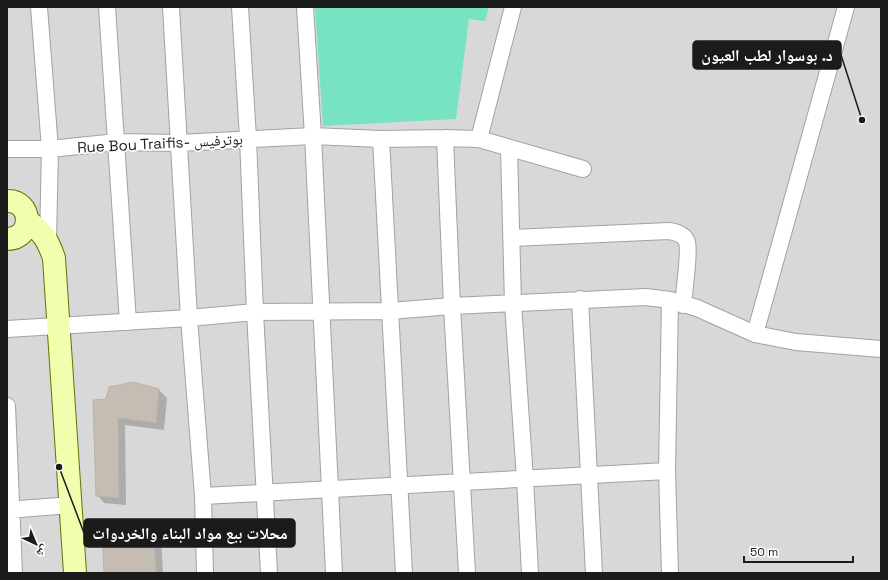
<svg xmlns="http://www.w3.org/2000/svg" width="888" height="580" viewBox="0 0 888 580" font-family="'Space Grotesk','Noto Naskh Arabic',sans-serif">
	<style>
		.residential { fill: #d9d8d8 }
		.pitch { fill: #77e3c2 }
		.shadow { fill: #0003 }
		.building { fill: #c5bdb3; stroke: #c0b1a1 }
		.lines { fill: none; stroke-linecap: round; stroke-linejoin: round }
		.street-casing { stroke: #a2a2a2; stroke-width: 18 }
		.secondary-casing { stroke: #5e7400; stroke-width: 24 }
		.street { stroke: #fff; stroke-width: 16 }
		.secondary { stroke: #f3fdae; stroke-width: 22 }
		.labels { text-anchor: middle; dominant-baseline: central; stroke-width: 3.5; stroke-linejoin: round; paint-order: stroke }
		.street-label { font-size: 15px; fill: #1b1b1b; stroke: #fff }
		.leader { fill: none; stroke: #1b1b1b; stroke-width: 1.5 }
		.callout-dot { fill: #1b1b1b; stroke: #fff; stroke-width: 1.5 }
		.callout { fill: #1b1b1b; stroke: #1b1b1b; stroke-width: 1.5 }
		.callout-label { font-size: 16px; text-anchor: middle; font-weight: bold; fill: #fff }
	</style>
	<rect width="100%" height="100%" fill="#eeeadf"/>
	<path class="residential" d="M7,7H881V573H7Z"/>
	<path class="pitch" d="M315,7H489L485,21L469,19L456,119L323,126Z"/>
	<path class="shadow" d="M133,383L159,390L167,398L164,430L125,425L126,505L104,503L97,495L107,400Z
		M154,531L161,538L163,573H105Z"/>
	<path class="building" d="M133,382L159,389L156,423L118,418L119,498L96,496L93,400L106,399L109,387Z
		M102,529L154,530L156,573H104Z"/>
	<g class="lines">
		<g class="street-casing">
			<path id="street" d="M39,7L50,149L48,241
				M107,7L128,322
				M171,7L189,318L203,496L205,573
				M240,7L248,138L255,312L269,573
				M305,7L313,136L334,573
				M445,138L452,306L467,573
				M381,139L404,573
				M479,139L513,7
				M509,148L513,304L525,479L530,573
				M7,149H50L117,142L179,143L313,136L381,139L445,138L479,139L583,169
				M512,238L669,231C676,232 684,234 687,242C690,253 684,291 683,305
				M580,299L594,573
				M670,300L667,471L670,573
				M7,329L189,318L255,312L390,311L452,306L646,297L670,300L697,308L755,334L796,342L881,349
				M755,334L846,7
				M7,406L14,573
				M203,496L667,471
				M7,510L71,505"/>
		</g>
		<g class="secondary-casing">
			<path id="secondary" d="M7,201C33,200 34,239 7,239
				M27,220C43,233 47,238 54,258L75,573"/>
		</g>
		<use href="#street" class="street"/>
		<use href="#secondary" class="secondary"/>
	</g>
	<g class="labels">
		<g class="street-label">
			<text transform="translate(160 143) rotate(-3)">Rue Bou Traifis- بوترفيس</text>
		</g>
	</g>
	<path class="leader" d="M862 120L841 55M59 467L84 533"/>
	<g class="callout-dot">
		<circle cx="862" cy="120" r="4"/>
		<circle cx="59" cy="467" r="4"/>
	</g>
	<g class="callout">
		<rect x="693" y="41" width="148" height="28" rx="4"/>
		<rect x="84" y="519" width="211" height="28" rx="4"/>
	</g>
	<g class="callout-label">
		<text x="767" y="61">د. بوسوار لطب العيون</text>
		<text x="190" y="539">محلات ببع مواد البناء والخردوات</text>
	</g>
	<rect width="888" height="580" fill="none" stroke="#1b1b1b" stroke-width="16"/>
	<g transform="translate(36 544) rotate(136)" stroke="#ffffff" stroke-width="3" paint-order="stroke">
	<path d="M0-3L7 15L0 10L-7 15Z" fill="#1b1b1b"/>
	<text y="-6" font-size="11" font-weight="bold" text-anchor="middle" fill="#1b1b1b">ش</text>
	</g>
	<path d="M744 556v6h109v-6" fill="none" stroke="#1b1b1b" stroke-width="2"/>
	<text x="750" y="556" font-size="12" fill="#1b1b1b" stroke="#ffffff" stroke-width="3" paint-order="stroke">50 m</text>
</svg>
